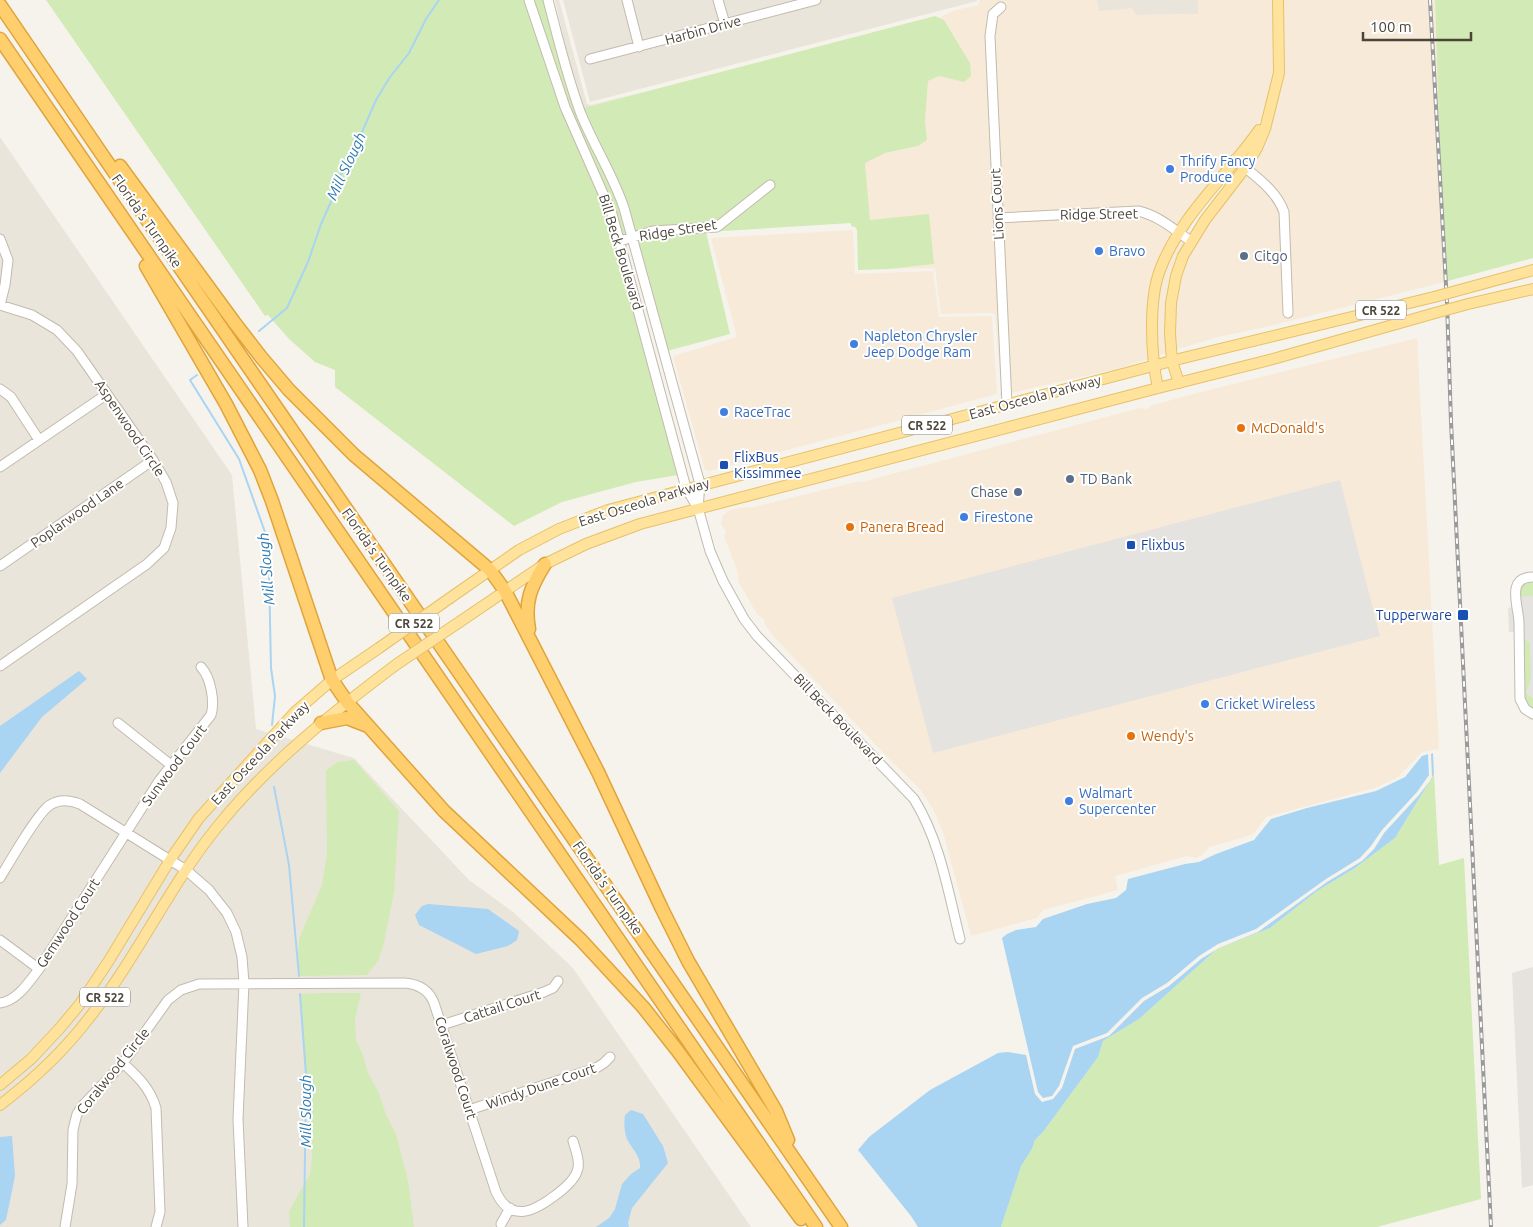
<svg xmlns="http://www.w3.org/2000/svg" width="1533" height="1227" viewBox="0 0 1533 1227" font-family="Ubuntu,sans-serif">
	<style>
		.residential { fill: #eae5da }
		.commercial { fill: #f7ead8 }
		.industrial { fill: #e6e2dd }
		.green { fill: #d2eab5 }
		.parking { fill: #e5e3e0 }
		.water { fill: #a9d4f2 }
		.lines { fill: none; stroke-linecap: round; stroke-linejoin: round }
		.stream { stroke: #a9d4f2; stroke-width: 2 }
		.minor-casing { stroke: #c2bbae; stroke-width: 11 }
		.major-casing { stroke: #e6c16a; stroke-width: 12 }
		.highway-casing { stroke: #e0a43c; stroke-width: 15 }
		.minor { stroke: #fff; stroke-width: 9 }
		.major { stroke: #ffe39c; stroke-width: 10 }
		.highway { stroke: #ffcf6e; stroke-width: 12 }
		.rail-casing { stroke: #9a9a9a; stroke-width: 4 }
		.rail { stroke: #fff; stroke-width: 2; stroke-dasharray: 5.5; stroke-linecap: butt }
		.major-bridge-casing { stroke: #e6c16a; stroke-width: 12; stroke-linecap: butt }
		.major-bridge { stroke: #ffe39c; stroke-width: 10 }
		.shop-dot { fill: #3f7fe0; stroke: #fff; stroke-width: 2 }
		.service-dot { fill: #5c6f8a; stroke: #fff; stroke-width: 2 }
		.food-dot { fill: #e8710a; stroke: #fff; stroke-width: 2 }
		.transit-dot { fill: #1a4fb4; stroke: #fff; stroke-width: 2 }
		.labels { text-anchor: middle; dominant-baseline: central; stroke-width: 4; stroke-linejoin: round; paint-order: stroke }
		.shield { fill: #fff; stroke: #817c74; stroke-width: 1 }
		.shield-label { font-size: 12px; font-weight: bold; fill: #4b4439 }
		.street-label { font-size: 14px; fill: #4b4439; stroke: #fff }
		.shop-label { font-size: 14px; fill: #366cbe; stroke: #fff; text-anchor: start }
		.service-label { font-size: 14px; fill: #4e5e75; stroke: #fff; text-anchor: start }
		.food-label { font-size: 14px; fill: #c56008; stroke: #fff; text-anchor: start }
		.transit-label { font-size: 14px; fill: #164399; stroke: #fff; text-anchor: start }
		.water-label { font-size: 15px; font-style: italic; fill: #2e7ab2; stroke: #fff }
	</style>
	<rect width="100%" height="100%" fill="#f6f3ec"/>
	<path class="residential" d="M555,0H559L587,104L591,105L646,91L583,108L569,64Z
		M563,0H977V1L590,102Z
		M1097,0H1198L1199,14L1136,15L1099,11Z
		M0,137L232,475L256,729L354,758L469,880L513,912L572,967L751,1227H0Z"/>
	<path class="commercial" d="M980,0H1097L1099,11L1132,8L1136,15L1198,14V0H1274L1276,72L1266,111L1246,142L1234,154L1178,227L1152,212L1138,207L1002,213L993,36L997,17L1006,7L1001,1L991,11L986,36L1003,395L1000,396L1001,388L995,314L992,313L941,314L935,268L889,269L934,264L929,215L870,220L865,162L885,153L918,146L927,140L925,121L928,81L939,76L964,82L970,63L944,20L939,18L952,11L978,5Z
		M1282,0H1435L1444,282L1262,328L1222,336L1175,350V303L1180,278L1186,258L1208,223L1246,173L1271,195L1277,203L1282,222L1285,316L1292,317L1290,222L1288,210L1283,199L1276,189L1250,167L1275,112L1283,74L1284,57Z
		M1133,215L1146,217L1174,234L1156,268L1149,359L1116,369L1010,393L1002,221Z
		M853,230L855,274L933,271L939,317L992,316L997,394L709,471L705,470L673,356L737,337L711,238Z
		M1180,239L1186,243L1179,254L1168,353L1156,356L1158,295L1163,272Z
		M1417,338L1439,749L1422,752L1398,777L1378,787L1266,817L1254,833L1245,837L1209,847L1202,855L1196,858L1187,856L1115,876L1118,890L1043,910L1037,918L971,936L943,832L933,809L920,789L891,761L775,638L764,623L765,620L757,614L739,583L737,570L724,536L726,532L721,524L722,517L728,511L738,508L754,507L856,482H862L1140,408L1148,409L1150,406L1193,394Z"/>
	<path class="industrial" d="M1533,967V1185L1522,1188L1512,973Z"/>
	<path class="green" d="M46,0H525L561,108L608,215L678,475L636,482L562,502L514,526L335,387V370L315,362L289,339L268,315L265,316Z
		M533,0H544L565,75L613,187L628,234L622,236L568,105Z
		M1435,0H1533V258L1444,282Z
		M935,16L944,20L970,63L971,76L964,82L939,76L928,81L925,121L927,140L918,146L885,153L865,163L870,220L929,214L934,264L889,269L858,270L857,230L855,227L851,226V223L706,232L730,334L667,351L637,240L654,235L719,230L775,186L771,180L716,223L668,225L635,232L620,184L594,133L583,108Z
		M1528,581H1533V710L1530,709L1524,698L1523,634L1520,609V588Z
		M354,760L399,811L394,892L384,943L378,961L367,975L299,976L298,952L299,939L322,885L327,854L326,771L337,762Z
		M1434,774L1439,865L1464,858L1481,1199L1377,1227H1001L1021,1165L1032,1149L1035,1140L1043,1132L1098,1057L1103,1041L1139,1019L1217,949L1270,928L1317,891L1355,868L1395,838Z
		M323,993H361L355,1020L356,1040L363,1055L368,1073L379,1093L386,1115L396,1134L408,1181L414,1227H290L289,1211L310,1174L312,1158L310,1090L306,1075L300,994Z"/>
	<path class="parking" d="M1340,480L1380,636L933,753L892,598Z
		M1533,596V698L1526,693L1531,679L1530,643L1515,632H1509L1508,608L1513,607V597Z"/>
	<path class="water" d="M79,671L87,679L42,717L0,773V726Z
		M1433,753L1434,774L1395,838L1355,868L1317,891L1270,928L1217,949L1139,1019L1103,1041L1098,1057L1043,1132L1035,1140L1032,1149L1021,1166L1001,1227H918L911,1216L858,1150L869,1137L930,1090L998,1053L1008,1052L1026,1055L1035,1094L1042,1102L1053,1099L1062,1088L1075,1049L1109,1036L1144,1001L1169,986L1201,959L1219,948L1258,932L1327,882L1362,861L1374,849L1384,833L1419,795L1432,778L1431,754Z
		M1428,754L1429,775L1417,792L1382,830L1371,846L1360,858L1326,879L1256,929L1218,944L1199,956L1167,983L1142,998L1107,1033L1073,1046L1059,1086L1052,1096L1043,1098L1038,1092L1002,938L1007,934L1016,930L1036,927L1043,919L1087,904L1116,898L1126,890L1128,879L1185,864L1199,862L1216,854L1254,840L1271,819L1307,808L1376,791L1405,777L1422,756Z
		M428,904L488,909L519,931L517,940L508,946L476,954L419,925L415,915L422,906Z
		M631,1110L643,1114L663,1146L668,1163L632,1208L628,1223L629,1227H596L609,1218L615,1209L622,1184L631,1174L640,1168C641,1156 632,1149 627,1139C624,1131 624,1123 625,1115Z
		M12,1136L15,1176L6,1220L0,1225V1137Z"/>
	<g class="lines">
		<path class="stream" d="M259,331L287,308L308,262L321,224L330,204L345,163L359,139L376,100L390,77L409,53L426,19L439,0
			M197,375L190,380L239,459L266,535L269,573L271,668L275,696L272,725
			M274,787L289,865L299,976
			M300,994L306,1075L304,1227"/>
		<g class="minor-casing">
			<path id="minor" d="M529,0L565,107L612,214L686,488L698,508L710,551L723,581L744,619L757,636L914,799C940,841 948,891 960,939
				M548,0C558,38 567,77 581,114C594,146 613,175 624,208L700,484L698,508
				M627,0L639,47
				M718,0L725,24
				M1001,7L993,14L990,36L1007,404
				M590,59L816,0
				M1235,159C1253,175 1276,189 1284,212L1288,313
				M998,218L1138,211C1158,215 1176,231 1192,242
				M0,239L8,260L5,285L0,305
				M620,241L653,231L717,227L770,185
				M0,305L32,315L57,330L77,351L153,460L166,482L173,503L171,528L164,548L147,564L0,666
				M0,389L11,397L39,440
				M0,467L107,394
				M0,566L153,460
				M1533,577C1505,577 1519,607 1519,623L1520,699L1525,709L1533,714
				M118,723L171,765
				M0,878C9,863 38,812 50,805C59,799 70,800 80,804L186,870L209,890L227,913L236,932L242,957L244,983L238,1119L243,1227
				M0,940L39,969
				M0,1003C17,1001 29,982 39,969L159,781L211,715C215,702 211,678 201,667
				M442,1025L544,992L553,988L558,981
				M123,1063C138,1077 150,1088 156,1108L160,1212L156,1227
				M469,1110L596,1068L604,1063L610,1057
				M501,1224L510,1208
				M65,1227L72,1184L73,1130L77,1114L83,1105L123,1063L168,1000L181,990L199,984L404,983C419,984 429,990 434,1003L496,1192C511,1224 535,1211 557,1194C565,1188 576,1179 578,1168C580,1159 575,1149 573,1141"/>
		</g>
		<g class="major-casing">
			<path id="major" d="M1467,288L1533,270
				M1468,304L1533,289
				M1179,383L1172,361L1170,334L1171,303L1176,276L1183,256L1205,220L1245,168L1257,148L1265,129L1279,73L1278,0
				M1158,388C1153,366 1152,349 1152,327C1152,308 1153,288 1160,270C1180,216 1227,176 1259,130
				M450,598L519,550L559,529L608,510L1183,358L1434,297
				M458,623L545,564L586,544L640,524L1158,388L1273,359L1435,313
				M0,1085L31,1059L60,1028L80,1004L108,962L170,860L199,818L295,712L332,680L379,648
				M0,1105C33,1080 64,1051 89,1018C137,958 169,886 218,826C269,763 333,712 397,664"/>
		</g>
		<g class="highway-casing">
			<path id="highway" d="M0,5L101,153L841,1227
				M0,39L816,1227
				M120,166L234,322L261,357L289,390L354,455L490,570L505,591L598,772L662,909L688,961L776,1111L788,1140
				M146,266L226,404L260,470L272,501L332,680L347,702L444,811L581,940L643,1007L677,1050L801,1219
				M529,629C524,602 531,586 545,564
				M321,723L347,718L365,725"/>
		</g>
		<use href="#minor" class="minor"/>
		<use href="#major" class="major"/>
		<use href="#highway" class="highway"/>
		<g class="rail-casing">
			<path id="rail" d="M1430,0L1447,303L1451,422L1491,1227"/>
		</g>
		<use href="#rail" class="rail"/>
		<g class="major-bridge-casing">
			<path id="major-bridge" d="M1434,297L1467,288
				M1435,313L1468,304
				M379,648L450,598
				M397,664L458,623"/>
		</g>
		<use href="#major-bridge" class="major-bridge"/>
	</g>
	<g class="shop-dot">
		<circle cx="1170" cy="169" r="5"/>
		<circle cx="1099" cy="251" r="5"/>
		<circle cx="854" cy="344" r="5"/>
		<circle cx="724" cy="412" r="5"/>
		<circle cx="964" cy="517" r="5"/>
		<circle cx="1205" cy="704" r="5"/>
		<circle cx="1069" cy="801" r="5"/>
	</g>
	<g class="service-dot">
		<circle cx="1244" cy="256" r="5"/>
		<circle cx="1070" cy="479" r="5"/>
		<circle cx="1018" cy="492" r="5"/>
	</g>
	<g class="food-dot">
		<circle cx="1241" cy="428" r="5"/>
		<circle cx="850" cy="527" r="5"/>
		<circle cx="1131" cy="736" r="5"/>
	</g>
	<g class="transit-dot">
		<rect x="719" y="460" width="10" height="10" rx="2.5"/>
		<rect x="1126" y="540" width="10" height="10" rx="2.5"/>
		<rect x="1457" y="609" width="12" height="12" rx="2.5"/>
	</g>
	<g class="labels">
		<g class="shield">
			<rect x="1356" y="300.5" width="50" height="19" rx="4"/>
			<rect x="902" y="415.5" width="50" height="19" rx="4"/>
			<rect x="389" y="613.5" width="50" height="19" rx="4"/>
			<rect x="80" y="987.5" width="50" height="19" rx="4"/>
		</g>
		<g class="shield-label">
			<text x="1381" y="310">CR 522</text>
			<text x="927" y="425">CR 522</text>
			<text x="414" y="623">CR 522</text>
			<text x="105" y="997">CR 522</text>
		</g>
		<g class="street-label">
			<text transform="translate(703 30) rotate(-15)">Harbin Drive</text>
			<text transform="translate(997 204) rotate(-93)">Lions Court</text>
			<text transform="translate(1099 214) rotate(-1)">Ridge Street</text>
			<text transform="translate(147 221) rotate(55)">Florida's Turnpike</text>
			<text transform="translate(678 230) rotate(-9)">Ridge Street</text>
			<text transform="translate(621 252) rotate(73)">Bill Beck Boulevard</text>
			<text transform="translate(1035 397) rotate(-15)">East Osceola Parkway</text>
			<text transform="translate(130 428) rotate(56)">Aspenwood Circle</text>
			<text transform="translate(644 502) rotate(-17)">East Osceola Parkway</text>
			<text transform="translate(77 513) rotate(-35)">Poplarwood Lane</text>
			<text transform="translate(377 555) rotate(55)">Florida's Turnpike</text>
			<text transform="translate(838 719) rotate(46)">Bill Beck Boulevard</text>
			<text transform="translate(260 753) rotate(-47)">East Osceola Parkway</text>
			<text transform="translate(174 765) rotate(-53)">Sunwood Court</text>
			<text transform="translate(608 888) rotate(55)">Florida's Turnpike</text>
			<text transform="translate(68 923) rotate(-57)">Gemwood Court</text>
			<text transform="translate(502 1006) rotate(-18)">Cattail Court</text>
			<text transform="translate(456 1068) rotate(72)">Coralwood Court</text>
			<text transform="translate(113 1071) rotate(-51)">Coralwood Circle</text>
			<text transform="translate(541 1086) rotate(-19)">Windy Dune Court</text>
		</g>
		<g class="shop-label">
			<text x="1180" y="161">Thrify Fancy<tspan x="1180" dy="16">Produce</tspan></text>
			<text x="1109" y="251">Bravo</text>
			<text x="864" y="336">Napleton Chrysler<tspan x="864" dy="16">Jeep Dodge Ram</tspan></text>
			<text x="734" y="412">RaceTrac</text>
			<text x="974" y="517">Firestone</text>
			<text x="1215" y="704">Cricket Wireless</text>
			<text x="1079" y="793">Walmart<tspan x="1079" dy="16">Supercenter</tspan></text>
		</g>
		<g class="service-label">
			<text x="1254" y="256">Citgo</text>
			<text x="1080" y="479">TD Bank</text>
			<text x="1008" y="492" text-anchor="end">Chase</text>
		</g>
		<g class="food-label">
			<text x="1251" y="428">McDonald's</text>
			<text x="860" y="527">Panera Bread</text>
			<text x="1141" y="736">Wendy's</text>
		</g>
		<g class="transit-label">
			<text x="734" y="457">FlixBus<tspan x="734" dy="16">Kissimmee</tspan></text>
			<text x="1141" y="545">Flixbus</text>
			<text x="1452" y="615" text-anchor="end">Tupperware</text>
		</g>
		<g class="water-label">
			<text transform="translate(346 166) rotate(-65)">Mill Slough</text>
			<text transform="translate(266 569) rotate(-95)">Mill Slough</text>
			<text transform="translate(305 1111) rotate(-90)">Mill Slough</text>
		</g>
	</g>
	<path d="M1363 32v8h108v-8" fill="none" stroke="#4b4439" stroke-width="2.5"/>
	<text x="1370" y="32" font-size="15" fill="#4b4439" stroke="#ffffff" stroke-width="4" paint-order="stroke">100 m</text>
</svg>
